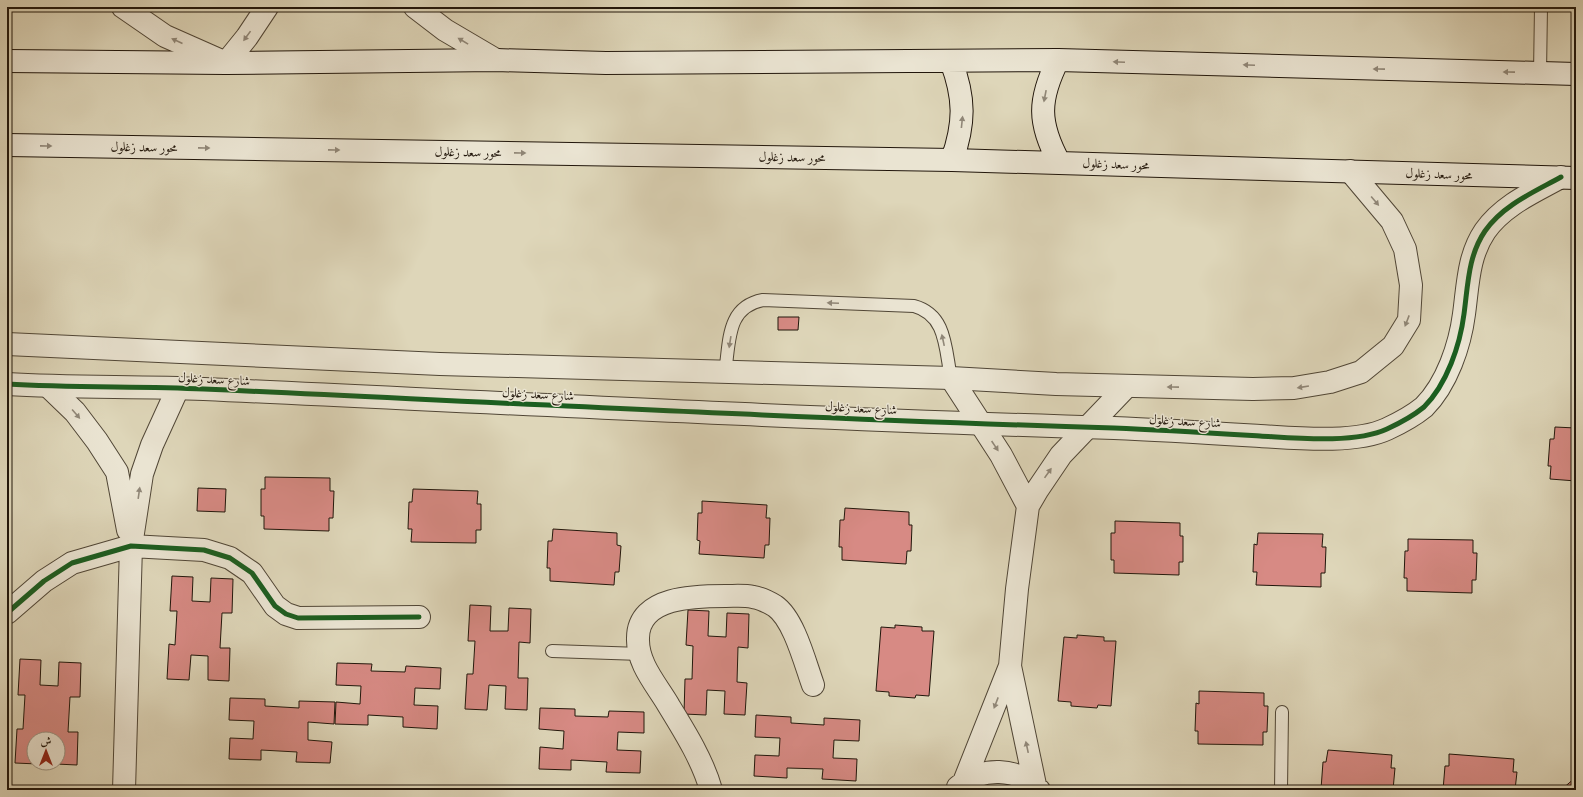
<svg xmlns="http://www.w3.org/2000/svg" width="1583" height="797" viewBox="0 0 1583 797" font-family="'Gentium Book Plus',Amiri,serif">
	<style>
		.building { fill: #d78a84; stroke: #21160b }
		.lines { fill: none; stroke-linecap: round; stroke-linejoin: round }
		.service-casing { stroke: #504636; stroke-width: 14 }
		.minor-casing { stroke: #504636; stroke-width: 24 }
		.tertiary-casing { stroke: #504636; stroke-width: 24 }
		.secondary-casing { stroke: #21160b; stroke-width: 24 }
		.service { stroke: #eae4d2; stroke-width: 12 }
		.minor { stroke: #eae4d2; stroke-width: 22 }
		.tertiary { stroke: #eae4d2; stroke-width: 22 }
		.secondary { stroke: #eae4d2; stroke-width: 22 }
		.cycleway-casing { stroke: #eae4d2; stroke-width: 8 }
		.cycleway { stroke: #1b5e20; stroke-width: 5 }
		.oneway { fill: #908778 }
		.labels { text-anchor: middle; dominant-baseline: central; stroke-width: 3; stroke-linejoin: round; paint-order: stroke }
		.street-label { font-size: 13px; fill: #21160b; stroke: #eae4d2 }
	</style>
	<rect width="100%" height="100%" fill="#ded6b9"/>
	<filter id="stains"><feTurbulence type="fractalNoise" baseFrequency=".005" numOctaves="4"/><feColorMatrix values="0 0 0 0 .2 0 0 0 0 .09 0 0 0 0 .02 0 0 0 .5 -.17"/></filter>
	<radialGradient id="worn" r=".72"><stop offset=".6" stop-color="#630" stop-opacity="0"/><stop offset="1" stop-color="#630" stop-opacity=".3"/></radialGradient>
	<path class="building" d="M778,317H799L798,330H778Z
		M1555,427L1576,428V481L1550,479L1551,466H1548L1550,439H1554Z
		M265,477L330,478V491H334L333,518H329V531L264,529V516H261V489H265Z
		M198,488L226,489L225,512L197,511Z
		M413,489L478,491L477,504H481V530H476V543L411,542L412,529H408L409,502H412Z
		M702,501L767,505L766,518H770L769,545H765L764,558L699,554L700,541L697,540L698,513H702Z
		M845,508L909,512V525H912L911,551H907L906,564L842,560V547H839L840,520H844Z
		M1115,521L1180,523V536H1183V562H1179V575L1114,573V560H1111V533H1115Z
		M553,529L617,533V545L621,546L619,572H615L614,585L550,581V568H547L548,541H552Z
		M1258,533L1323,534L1322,547H1326L1325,573H1321V587L1256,585L1257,572H1253L1254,544L1257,545Z
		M1408,539L1473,540V553H1477L1476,580H1472V593L1407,591V578H1404L1405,551H1408Z
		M172,576L193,577L192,601L210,602L211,578L233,579L232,613H222L220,648H230L229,681L208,680V656L191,655L189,680L167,679L169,644L175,645L177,611H170Z
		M470,605L491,606L490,631H508L509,608L531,609L530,643L519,642L518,678H528L527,710L505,709L506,686L489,685L487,710L465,709L467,674H473L475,641H468Z
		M688,610L709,611L708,636L726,637L727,613L749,614L748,648L738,647L737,682L747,683L745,715L724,714L725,691L707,690L706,715L684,714L685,679H692L693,646L686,645Z
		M895,625L922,627V631H934L929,696L916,695L915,698L889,696V692L876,691L881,627L895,628Z
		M1077,635L1104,637V641H1116L1111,706L1098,705L1097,708L1071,706V702L1058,701L1064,637L1077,638Z
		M20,659L41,660L40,685L58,686L59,662L81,663L80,697H70L68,732H78L77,765L56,764L58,763V739H34V763L38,764L15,763L17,729H23L25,695H18Z
		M337,663L372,664L371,671L405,672L406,666L441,668L440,689L415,688L414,705L438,706L437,729L403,727V717L368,715V725L335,724L336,702L360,704L361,686L336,685Z
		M1199,691L1264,693V706H1268L1267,732H1263V745L1198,744V731H1195L1196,703L1199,704Z
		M230,698L265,699V706L299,708V701L335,702L334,724L308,722V740L332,742L330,763L296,762L297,752L261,750V760L229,759L230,738L253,739L254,721L229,720Z
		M540,708L575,709V716L608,717L609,711L644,712V733L618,732L617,750L641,751L640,773L606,772L607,762L571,760V770L539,769L540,747L563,749L564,731L539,729Z
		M756,715L791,717V723L824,725V718L860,720L859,741L834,740L833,758L857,759L856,781L822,779L823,769L787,768V778L754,776L755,755L779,756L780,738L755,737Z
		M1328,750L1392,755L1391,768H1395L1393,790L1321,789L1323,762H1326Z
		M1449,754L1514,759L1513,772H1517L1515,790H1443L1445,766H1449Z
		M1576,777V790H1561Z"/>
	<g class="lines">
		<g class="service-casing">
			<path id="service" d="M1540,73L1541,7
				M725,372C730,342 726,307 763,300L914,306C947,315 945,349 951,378
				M552,651L641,654
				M1281,790L1282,712"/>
		</g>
		<g class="minor-casing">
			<path id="minor" d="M951,378L1001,455L1028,506
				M48,386L75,412L97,441L117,472L128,530
				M7,613L44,581L72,563L131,546L204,550L230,558L252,573L275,606L286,614L298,618L419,617
				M1010,666L1035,785
				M964,782L1010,666L1017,589L1028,506L1038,489L1061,455L1127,386
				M958,787C982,766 1017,767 1039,790
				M124,790L131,546L142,474L152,445L178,388
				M711,790C703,761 685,732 669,706C657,685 637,664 638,638C638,596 696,596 726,596C735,596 744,595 753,597C760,598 770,603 775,606C794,619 805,663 813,685"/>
		</g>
		<g class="tertiary-casing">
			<path id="tertiary" d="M123,7L165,36L226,63L247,37L267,7
				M415,7L445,30L496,60
				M7,344L440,364L951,378L1056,384L1253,389L1294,388L1330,382L1361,372L1393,346L1409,320L1411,285L1405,249L1392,221L1350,171
				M7,384C73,388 139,386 204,389C508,403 811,419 1114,428C1163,430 1211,433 1260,436C1295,438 1355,444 1387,429C1400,423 1413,416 1424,407C1447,384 1460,345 1464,314C1468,285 1468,256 1485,231C1503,205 1534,192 1561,177"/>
		</g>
		<g class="secondary-casing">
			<path id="secondary" d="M1058,60C1038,100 1038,123 1059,162
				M7,61L226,63L496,60L606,63L1058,60L1576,74
				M951,61C965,98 965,123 952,160
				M7,145L952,160L1576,178"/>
		</g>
		<use href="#service" class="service"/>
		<use href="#minor" class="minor"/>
		<use href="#tertiary" class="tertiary"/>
		<use href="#secondary" class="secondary"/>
		<g class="cycleway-casing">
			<path id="cycleway" d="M7,384C73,388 139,386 204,389C508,403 811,419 1114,428C1163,430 1211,433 1260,436C1295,438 1355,444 1387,429C1400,423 1413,416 1424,407C1447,384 1460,345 1464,314C1468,285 1468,256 1485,231C1503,205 1534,192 1561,177
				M7,613L44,581L72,563L131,546L204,550L230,558L252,573L275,606L286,614L298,618L419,617"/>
		</g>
		<use href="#cycleway" class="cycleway"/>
	</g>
	<defs><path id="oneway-solid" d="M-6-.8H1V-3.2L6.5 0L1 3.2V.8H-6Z"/></defs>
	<g class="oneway">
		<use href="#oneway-solid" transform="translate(247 36) rotate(126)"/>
		<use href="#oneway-solid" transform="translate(177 41) rotate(-156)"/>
		<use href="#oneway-solid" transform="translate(463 41) rotate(-149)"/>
		<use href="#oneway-solid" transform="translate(1119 62) rotate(-178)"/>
		<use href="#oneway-solid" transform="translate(1249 65) rotate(-178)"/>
		<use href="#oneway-solid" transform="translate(1379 69) rotate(-179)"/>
		<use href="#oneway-solid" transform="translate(1509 72) rotate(-179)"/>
		<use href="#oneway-solid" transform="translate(1045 96) rotate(101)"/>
		<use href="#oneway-solid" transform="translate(962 122) rotate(-84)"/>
		<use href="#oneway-solid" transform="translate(46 146) rotate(1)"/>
		<use href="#oneway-solid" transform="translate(204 148) rotate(1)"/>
		<use href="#oneway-solid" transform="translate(334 150) rotate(1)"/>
		<use href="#oneway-solid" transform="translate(520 153) rotate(1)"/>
		<use href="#oneway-solid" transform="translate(1375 201) rotate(50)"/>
		<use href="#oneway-solid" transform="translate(833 303) rotate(-178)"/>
		<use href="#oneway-solid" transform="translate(1407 321) rotate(111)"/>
		<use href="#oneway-solid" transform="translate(943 340) rotate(-102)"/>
		<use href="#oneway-solid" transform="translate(730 342) rotate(99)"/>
		<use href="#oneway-solid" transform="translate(1173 387) rotate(-179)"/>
		<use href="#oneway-solid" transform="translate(1303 387) rotate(171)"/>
		<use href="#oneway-solid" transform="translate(76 414) rotate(49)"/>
		<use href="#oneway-solid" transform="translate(995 446) rotate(56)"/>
		<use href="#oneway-solid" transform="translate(1048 473) rotate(-55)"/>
		<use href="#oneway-solid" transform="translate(139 493) rotate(-82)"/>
		<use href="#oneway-solid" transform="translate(996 703) rotate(111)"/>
		<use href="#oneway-solid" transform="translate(1027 747) rotate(-102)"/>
	</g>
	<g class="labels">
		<g class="street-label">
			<text transform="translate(144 147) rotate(1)">محور سعد زغلول</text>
			<text transform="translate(468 152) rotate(1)">محور سعد زغلول</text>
			<text transform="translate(792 157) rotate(1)">محور سعد زغلول</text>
			<text transform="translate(1116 164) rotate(2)">محور سعد زغلول</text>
			<text transform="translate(1439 174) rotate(2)">محور سعد زغلول</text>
			<text transform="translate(214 379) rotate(3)">شارع سعد زغلول</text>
			<text transform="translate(538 394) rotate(3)">شارع سعد زغلول</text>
			<text transform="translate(861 408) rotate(3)">شارع سعد زغلول</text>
			<text transform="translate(1185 421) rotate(3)">شارع سعد زغلول</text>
		</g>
	</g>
	<rect width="1583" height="797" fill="none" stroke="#ded6b9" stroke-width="24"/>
	<rect x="8" y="8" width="1567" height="781" fill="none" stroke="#21160b" stroke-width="2"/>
	<rect x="12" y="12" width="1559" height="773" fill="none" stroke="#21160b"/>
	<g transform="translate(46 751)"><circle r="19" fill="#eae4d2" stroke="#9a9282"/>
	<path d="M0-3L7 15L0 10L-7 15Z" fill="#8f2418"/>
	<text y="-6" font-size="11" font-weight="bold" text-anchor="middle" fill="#21160b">ش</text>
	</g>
	<rect width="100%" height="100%" filter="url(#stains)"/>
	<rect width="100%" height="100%" fill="url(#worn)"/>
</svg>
